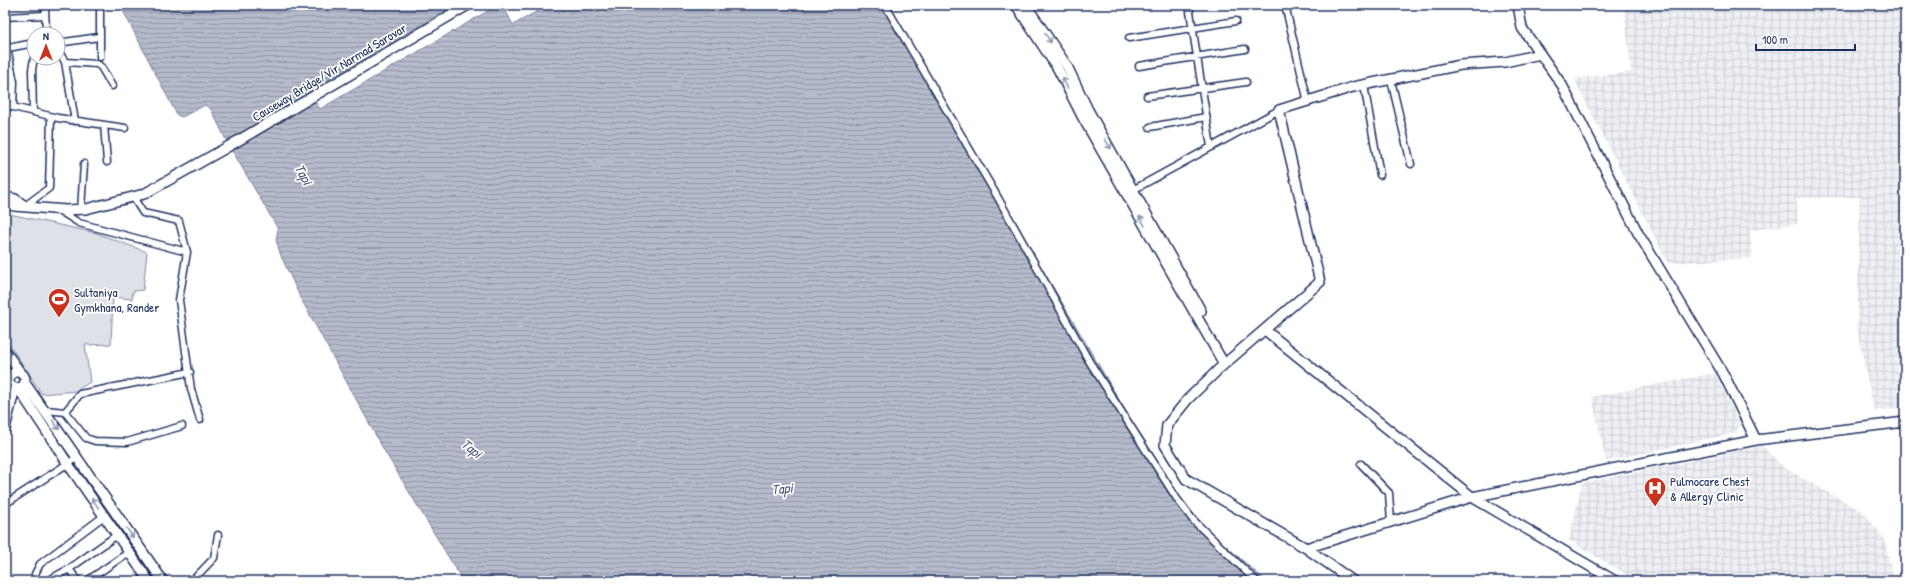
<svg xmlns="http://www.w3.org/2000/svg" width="1910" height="586" viewBox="0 0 1910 586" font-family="'Patrick Hand',sans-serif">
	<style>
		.industrial { fill: url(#industrial-grid) }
		.green { fill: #dee1e7; stroke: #7c88a2 }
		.water { fill: url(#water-rules); stroke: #77839f }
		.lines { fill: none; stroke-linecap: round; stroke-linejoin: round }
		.street-casing { stroke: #1b2f5e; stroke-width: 9 }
		.secondary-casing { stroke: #1b2f5e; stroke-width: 12 }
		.street { stroke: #fff; stroke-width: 6 }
		.secondary { stroke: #fff; stroke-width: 9 }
		.oneway { stroke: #8d97ae }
		.labels { text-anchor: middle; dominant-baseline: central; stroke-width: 3.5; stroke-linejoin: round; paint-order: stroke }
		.street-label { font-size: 13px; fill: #1b2f5e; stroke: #fff }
		.poi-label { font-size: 13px; fill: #1b2f5e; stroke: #fff; text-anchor: start }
		.water-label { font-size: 14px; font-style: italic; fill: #49597e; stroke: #fff }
	</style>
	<defs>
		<pattern id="industrial-grid" width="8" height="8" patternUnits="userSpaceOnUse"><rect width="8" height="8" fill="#eff0f4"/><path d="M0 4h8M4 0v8" fill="none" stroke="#ccced4"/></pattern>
		<pattern id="water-rules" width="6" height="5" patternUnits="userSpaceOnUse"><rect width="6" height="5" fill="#b5bbca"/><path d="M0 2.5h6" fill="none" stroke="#9298a7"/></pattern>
	</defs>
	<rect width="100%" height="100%" fill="#fff"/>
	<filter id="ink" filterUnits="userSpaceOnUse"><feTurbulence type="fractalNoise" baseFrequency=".025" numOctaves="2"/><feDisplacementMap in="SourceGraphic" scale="8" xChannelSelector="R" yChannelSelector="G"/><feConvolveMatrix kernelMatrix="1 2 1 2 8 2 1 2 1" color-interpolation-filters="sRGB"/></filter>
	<g filter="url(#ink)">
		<path class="industrial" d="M1624,5H1905V408L1874,411L1857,329L1860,197L1796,198L1798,224L1750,230L1753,258L1668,263L1574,79L1631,72Z
			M1715,373L1740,424L1736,433L1606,461L1592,397Z
			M1762,446L1783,467L1863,512L1884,538L1894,581H1637L1569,540L1582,483Z"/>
		<path class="green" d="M5,213L96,233L147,252L143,290L133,291L132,299L113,297L111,344L85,345L90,382L76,391L42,394L5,338Z"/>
		<path class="water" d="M120,5H455L309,91L320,109L498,5H503L513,25L548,5H884L952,115L1172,490L1211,533L1266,581H463L385,452L300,297L281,256L276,240L278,229L226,140L211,109L205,105L182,117L177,115Z"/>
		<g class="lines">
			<g class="street-casing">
				<path id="street" d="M45,5L46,34
					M885,5L997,196L1089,361L1177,499L1193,520L1256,581
					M1189,5L1211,147
					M1285,5L1308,102
					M1134,6L1138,5
					M5,17L45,15
					M5,38L14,82L13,107
					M1129,38L1236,21
					M58,43L99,37
					M8,48L34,43
					M58,50L65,62L75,121
					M100,57V5
					M65,62L97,64L101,67L112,86
					M1139,66L1245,49
					M1391,80L1411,164
					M1364,85L1380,175
					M1147,96L1246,82
					M5,105L58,118L125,128
					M33,112L32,70L34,58
					M104,125L107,162
					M1150,127L1206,117
					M1131,191L1279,110
					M133,197L143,213L179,221L187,252L179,300L191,389L200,420
					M25,206L49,188L51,117
					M81,209L84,164
					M60,211L79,223L187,252
					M46,410L65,412L86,438L95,441L127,442L182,426
					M65,412L80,394L190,372
					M1361,464L1389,493L1391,522
					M5,504L78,457
					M69,569L78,581
					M35,581V574L40,564L104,516
					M47,581L69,569L117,535
					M87,581L129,552
					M192,581L214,558L218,535"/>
			</g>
			<g class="secondary-casing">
				<path id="secondary" d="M1016,5L1058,69L1083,118L1224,364
					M1026,5L1067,66L1088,110L1201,311
					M1518,5L1522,28L1562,85L1638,233L1724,375L1756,440
					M5,197L15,199L25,206
					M5,204L14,206L66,210L86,209L144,194L224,149L468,5
					M1265,330L1472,497L1615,581
					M5,351L20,372
					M9 380a8 8 0 1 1 16 0a8 8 0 1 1-16 0Z
					M25,383L163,581
					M18,388L68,464L149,581
					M5,428L15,388
					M1306,548L1472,497L1756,440L1905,422
					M1353,581L1306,548L1186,479L1165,445L1167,425L1188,399L1221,367L1320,282L1279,110L1353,87L1461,65L1505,62L1540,54"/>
			</g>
			<use href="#street" class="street"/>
			<use href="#secondary" class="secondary"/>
		</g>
		<defs><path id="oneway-shaft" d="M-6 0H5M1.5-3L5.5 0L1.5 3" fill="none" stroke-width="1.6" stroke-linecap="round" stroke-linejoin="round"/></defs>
		<g class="oneway">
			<use href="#oneway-shaft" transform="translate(1048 38) rotate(57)"/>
			<use href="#oneway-shaft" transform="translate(1065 83) rotate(-117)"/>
			<use href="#oneway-shaft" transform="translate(1108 144) rotate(60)"/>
			<use href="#oneway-shaft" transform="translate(1142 221) rotate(-120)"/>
			<use href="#oneway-shaft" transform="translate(56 425) rotate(55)"/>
			<use href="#oneway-shaft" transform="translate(95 503) rotate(-125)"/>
			<use href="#oneway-shaft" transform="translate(130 533) rotate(56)"/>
		</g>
	</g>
	<defs>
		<g id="stadium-pin" transform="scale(1.15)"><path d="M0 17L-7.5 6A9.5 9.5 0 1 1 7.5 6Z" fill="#c8321e" stroke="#fff"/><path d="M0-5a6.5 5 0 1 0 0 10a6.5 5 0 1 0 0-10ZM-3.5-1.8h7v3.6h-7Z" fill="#fff"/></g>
		<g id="hospital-pin" transform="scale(1.15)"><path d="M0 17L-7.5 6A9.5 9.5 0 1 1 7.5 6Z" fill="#c8321e" stroke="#fff"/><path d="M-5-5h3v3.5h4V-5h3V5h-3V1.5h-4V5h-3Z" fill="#fff"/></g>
	</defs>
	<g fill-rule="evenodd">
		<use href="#stadium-pin" x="59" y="299"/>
		<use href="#hospital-pin" x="1655" y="488"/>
	</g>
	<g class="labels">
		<g class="street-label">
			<text transform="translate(329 72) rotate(-31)">Causeway Bridge/Vir Narmad Sarovar</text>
		</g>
		<g class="poi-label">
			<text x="74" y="292">Sultaniya<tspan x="74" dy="15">Gymkhana, Rander</tspan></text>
			<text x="1670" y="481">Pulmocare Chest<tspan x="1670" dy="15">&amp; Allergy Clinic</tspan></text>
		</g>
		<g class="water-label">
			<text transform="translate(304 174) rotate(61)">Tapi</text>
			<text transform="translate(472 448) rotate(39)">Tapi</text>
			<text transform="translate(782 488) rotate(-6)">Tapi</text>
		</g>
	</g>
	<rect width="1910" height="586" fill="none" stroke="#fff" stroke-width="20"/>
	<rect x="10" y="10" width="1890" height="566" fill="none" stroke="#1b2f5e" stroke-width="1.5" filter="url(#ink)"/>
	<g transform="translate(46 46)"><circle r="19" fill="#ffffff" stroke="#a4acbf"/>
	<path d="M0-3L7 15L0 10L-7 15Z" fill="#c8321e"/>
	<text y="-6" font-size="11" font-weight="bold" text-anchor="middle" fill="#1b2f5e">N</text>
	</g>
	<path d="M1756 44v6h99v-6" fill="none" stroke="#1b2f5e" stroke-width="2"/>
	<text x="1762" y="44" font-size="12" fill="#1b2f5e" stroke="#ffffff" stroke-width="3" paint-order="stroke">100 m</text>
</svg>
